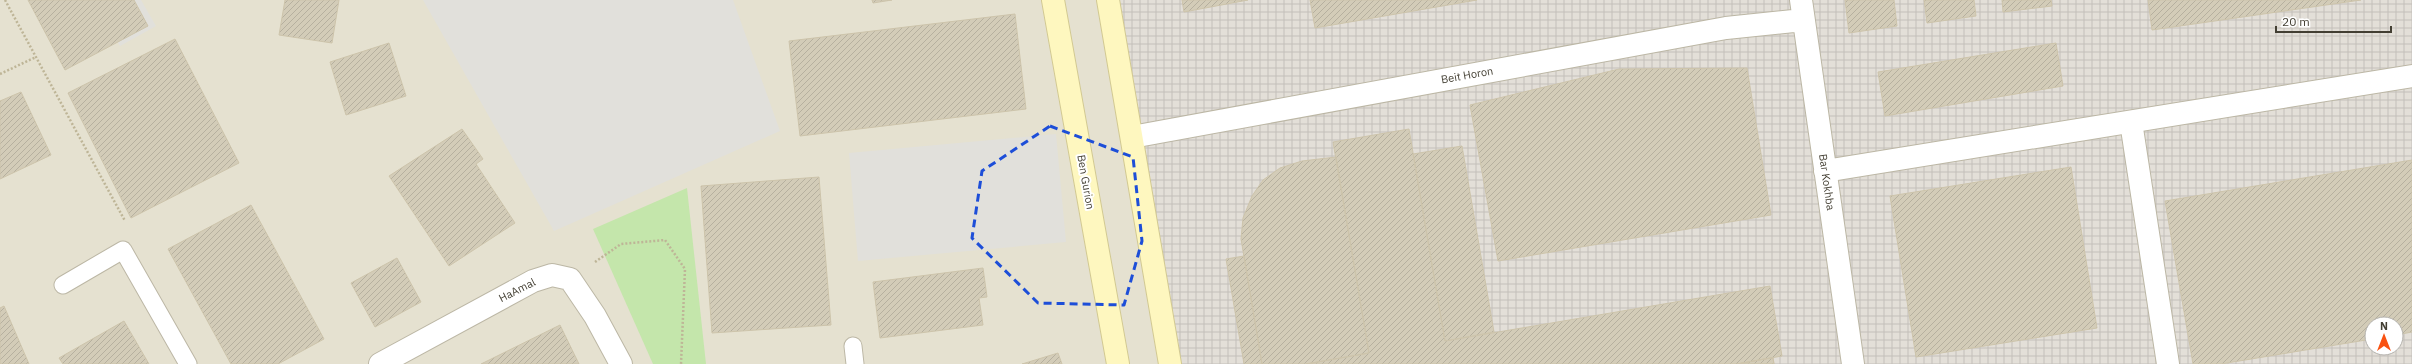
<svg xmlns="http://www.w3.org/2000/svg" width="2412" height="364" viewBox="0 0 2412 364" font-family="'IBM Plex Sans',sans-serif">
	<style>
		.residential { fill: #e5e1d0 }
		.industrial { fill: url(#industrial-grid); fill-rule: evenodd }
		.park { fill: #c4e6ab }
		.parking { fill: #e1e0db }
		.building { fill: url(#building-hatch); stroke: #cdc4ab }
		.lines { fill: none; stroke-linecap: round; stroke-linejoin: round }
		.service-casing { stroke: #bcb7a5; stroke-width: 19 }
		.pedestrian-casing { stroke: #bcb7a5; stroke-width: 24 }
		.minor-casing { stroke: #bcb7a5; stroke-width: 24 }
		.secondary-casing { stroke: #d2c992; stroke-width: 24 }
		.path { stroke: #beb597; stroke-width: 2.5; stroke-dasharray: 2 2; stroke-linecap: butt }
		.service { stroke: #fff; stroke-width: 17 }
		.pedestrian { stroke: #fff; stroke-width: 22 }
		.minor { stroke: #fff; stroke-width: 22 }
		.secondary { stroke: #fef7bf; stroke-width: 22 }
		.marked { fill: none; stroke: #1d4ed8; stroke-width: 3; stroke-dasharray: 8 5; stroke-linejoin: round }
		.labels { text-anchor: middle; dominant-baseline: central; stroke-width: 4; stroke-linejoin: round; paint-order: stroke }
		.street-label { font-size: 11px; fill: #433f33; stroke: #fff }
	</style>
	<defs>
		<pattern id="industrial-grid" width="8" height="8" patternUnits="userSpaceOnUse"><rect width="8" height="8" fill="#e3dfd8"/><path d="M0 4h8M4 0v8" fill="none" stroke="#c4c0ba"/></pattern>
		<pattern id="building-hatch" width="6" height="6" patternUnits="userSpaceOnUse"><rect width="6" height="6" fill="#d3ccb8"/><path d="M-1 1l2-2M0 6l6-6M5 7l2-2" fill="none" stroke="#b6b09f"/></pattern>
	</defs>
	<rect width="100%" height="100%" fill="#f1efe2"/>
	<path class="residential" d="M0,0H1115L1168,364H0Z"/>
	<path class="industrial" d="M1115,0H2412V364H1168ZM2372,324H2396V348H2372Z"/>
	<path class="park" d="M687,188L706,364H653L593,229Z"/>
	<path class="parking" d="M94,0H141L156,26L120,46Z
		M423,0H733L780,131L554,231Z
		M1056,134L1066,242L858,261L849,153Z"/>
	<path class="building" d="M28,0H134L148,26L65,70Z
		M285,0H339L332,43L279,35Z
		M872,0H892L873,3Z
		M1182,0H1248L1184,12Z
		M1310,0H1477L1315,28Z
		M1845,0H1894L1897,26L1849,33Z
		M1924,0H1974L1976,16L1927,23Z
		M2002,0H2051L2052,6L2003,12Z
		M2148,0H2361L2152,30Z
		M1015,14L1026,109L800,136L789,41Z
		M175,39L239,163L131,218L68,93Z
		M389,43L406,96L346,115L330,62Z
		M2056,43L2063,86L1885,116L1878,72Z
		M1747,68L1771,215L1498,261L1470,105L1619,69Z
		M21,92L51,155L0,179V101Z
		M462,129L483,159L476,164L515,223L449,266L389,176Z
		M1409,129L1445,341L1770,286L1782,356L1737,364H1306L1369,353L1333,142Z
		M1462,146L1494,332L1445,341L1413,154Z
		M1336,157L1369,353L1306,364H1262L1241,239L1243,218L1252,196L1263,180L1280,168L1302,161Z
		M2412,160V332L2396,335V324H2372V339L2221,364H2193L2165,201Z
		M2071,167L2097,328L1916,357L1890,196Z
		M819,177L831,325L712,333L701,186Z
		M251,205L324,339L278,364H231L168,249Z
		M1244,256L1262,364H1244L1226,259Z
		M397,258L421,302L375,327L351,283Z
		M983,268L987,297L979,298L983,325L880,338L873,282Z
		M4,306L29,364H0V308Z
		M124,321L149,364H63L59,358Z
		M560,325L579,364H481Z
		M1058,353L1062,364H1022Z
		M1770,358H1773L1774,364H1737Z
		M1770,358H1773L1774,364H1737Z"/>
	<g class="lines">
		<g class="service-casing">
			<path id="service" d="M63,285L123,250L188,364
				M853,346L855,364"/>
		</g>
		<g class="pedestrian-casing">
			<path id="pedestrian" d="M2131,122L2168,364"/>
		</g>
		<g class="minor-casing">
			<path id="minor" d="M1801,0L1853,364
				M1132,137L1726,28L1803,20
				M1825,171L2412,76
				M380,364L533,281L552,275L570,279L595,316L621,364"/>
		</g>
		<g class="secondary-casing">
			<path id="secondary" d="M1053,0L1118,364
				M1108,0L1170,364"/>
		</g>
		<path class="path" d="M5,0L125,221
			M0,74L36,57
			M595,262L621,244L665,240L685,269L681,364"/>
		<use href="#service" class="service"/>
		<use href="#pedestrian" class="pedestrian"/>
		<use href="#minor" class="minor"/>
		<use href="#secondary" class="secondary"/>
	</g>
	<path class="marked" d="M1050,126L1133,157L1142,241L1124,305L1038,303L972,238L982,171Z"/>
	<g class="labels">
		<g class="street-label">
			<text transform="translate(1467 75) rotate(-10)">Beit Horon</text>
			<text transform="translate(1086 182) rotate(80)">Ben Gurion</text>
			<text transform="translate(1827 182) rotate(82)">Bar Kokhba</text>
			<text transform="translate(517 290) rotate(-27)">HaAmal</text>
		</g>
	</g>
	<g transform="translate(2384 336)"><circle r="19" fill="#ffffff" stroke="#b4b2ad"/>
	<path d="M0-3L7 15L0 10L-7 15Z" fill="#f95212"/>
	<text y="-6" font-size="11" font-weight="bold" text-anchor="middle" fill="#433f33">N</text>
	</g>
	<path d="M2276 26v6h115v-6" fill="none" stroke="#433f33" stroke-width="2"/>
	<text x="2282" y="26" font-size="12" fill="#433f33" stroke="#ffffff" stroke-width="3" paint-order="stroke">20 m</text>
</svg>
